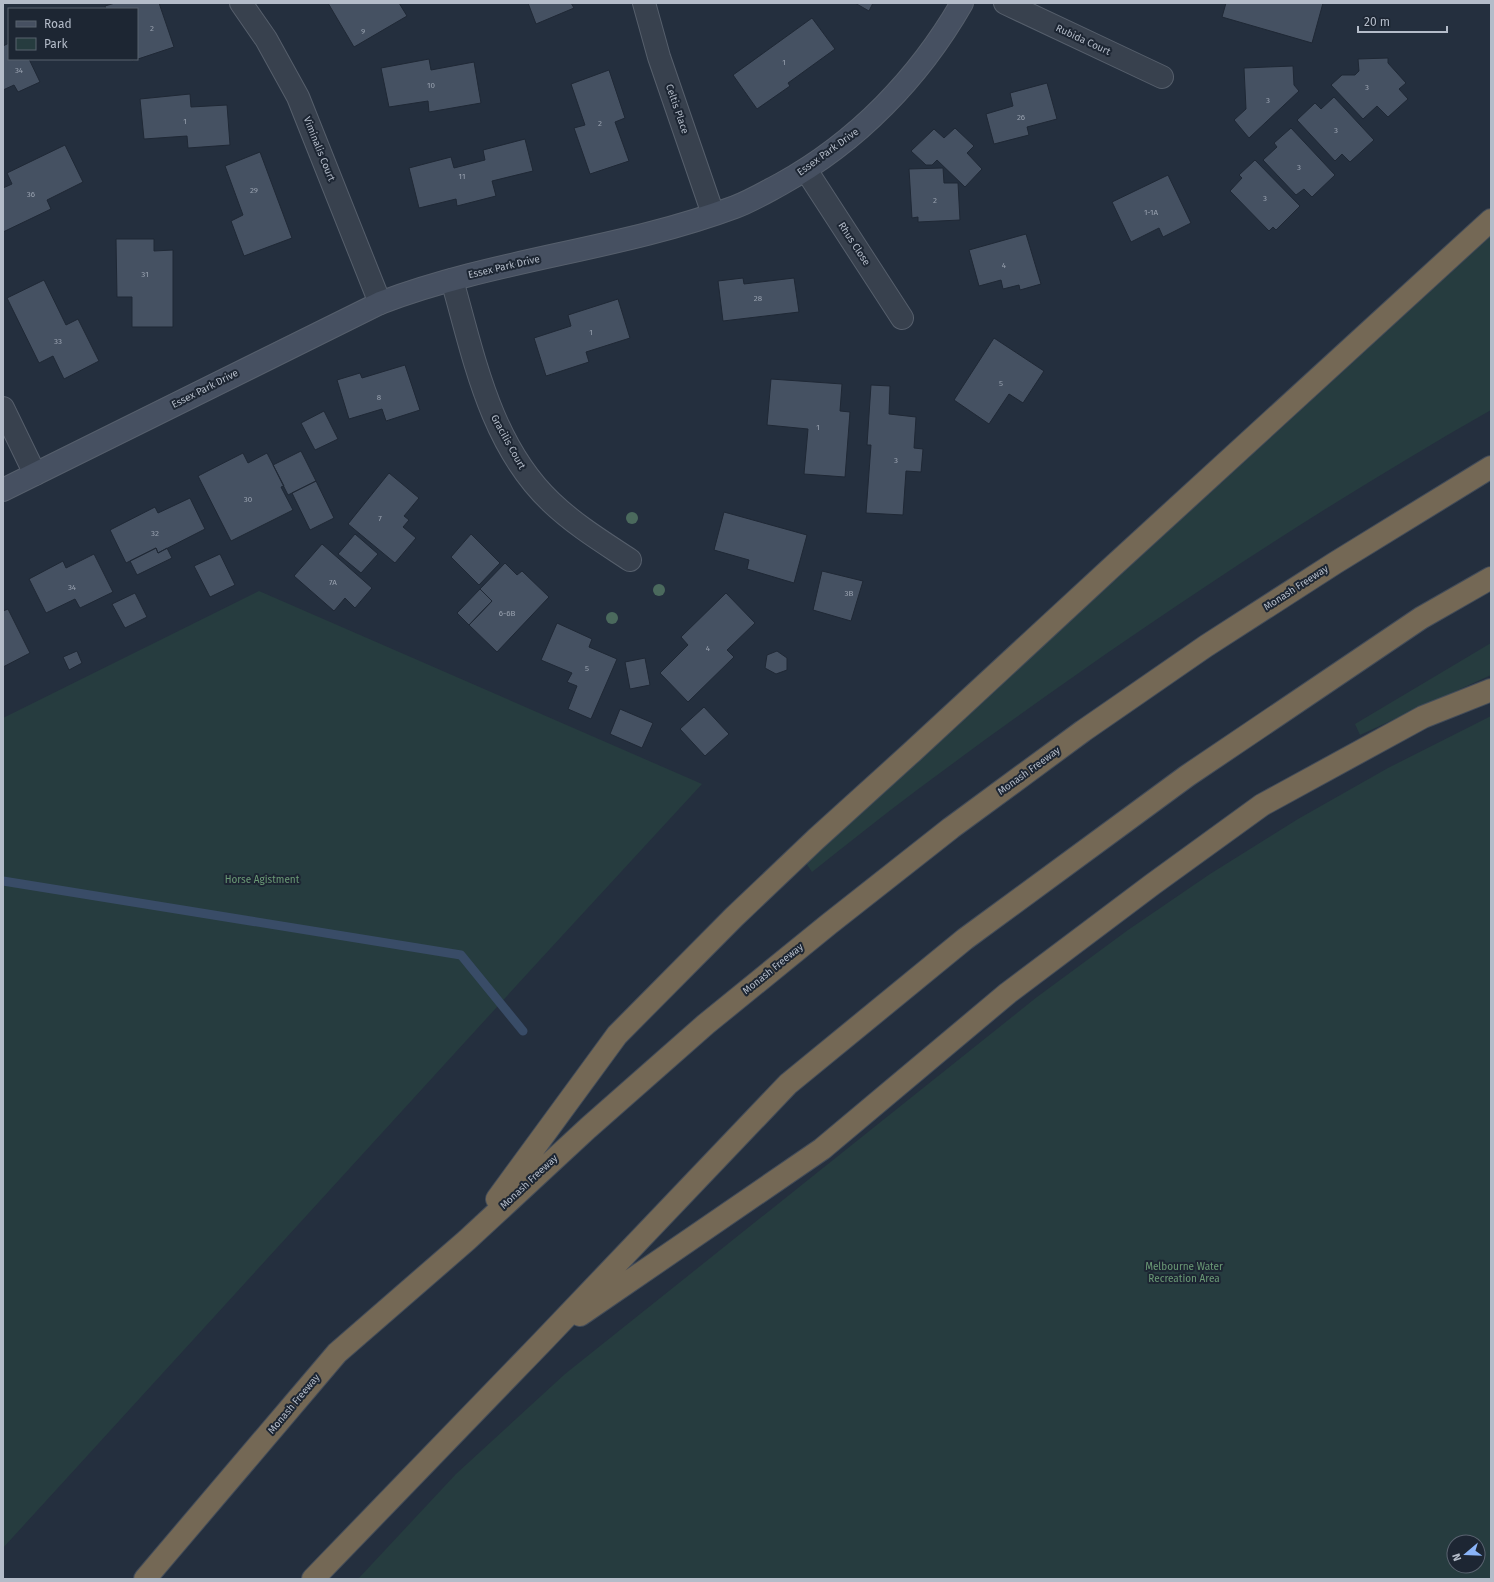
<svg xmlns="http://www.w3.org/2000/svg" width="1494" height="1582" viewBox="0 0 1494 1582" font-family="'Fira Sans',sans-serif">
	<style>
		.green { fill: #263c3f; fill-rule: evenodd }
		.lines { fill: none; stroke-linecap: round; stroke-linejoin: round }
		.stream { stroke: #394c67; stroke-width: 9 }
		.building { fill: #455162; stroke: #1f2835 }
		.street-casing { stroke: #565f6c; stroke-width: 24 }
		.secondary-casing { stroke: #565f6c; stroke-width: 24 }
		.highway-casing { stroke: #434c59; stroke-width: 24 }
		.street { stroke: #38414e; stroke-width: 22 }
		.secondary { stroke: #465061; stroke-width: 22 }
		.highway { stroke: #746855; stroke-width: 22 }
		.tree { fill: #4b6a5d }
		.labels { text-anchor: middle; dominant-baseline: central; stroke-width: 4; stroke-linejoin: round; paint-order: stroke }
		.number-label { font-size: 8px; fill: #98a1af }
		.street-label { font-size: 10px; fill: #b4bcc9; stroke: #1d2633 }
		.park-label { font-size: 10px; fill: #6b9a76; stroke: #1d2633 }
	</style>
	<rect width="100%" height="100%" fill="#242f3e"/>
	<path class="green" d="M1491,236V410C1291,524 1101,653 917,790C881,817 847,844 812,872L806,863Z
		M259,591L702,784L538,962L3,1548V718Z
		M1491,643V675L1360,735L1355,724Z
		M1491,716V1579H358L456,1474L565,1374L1037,997L1128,930L1210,874L1298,819L1388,768ZM1454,1542H1478V1566H1454Z"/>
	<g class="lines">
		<path class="stream" d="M3,881L461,955L523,1031"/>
	</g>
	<path class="building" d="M115,3H159L174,47L132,61L131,59H137V9H106L105,6Z
		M328,3H399L407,16L354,47Z
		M528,3H571L574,8L536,24Z
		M855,3H873L869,11Z
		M1226,3H1323L1312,43L1222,17Z
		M812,18L835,49L788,83L790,86L757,109L733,75Z
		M9,43V59H29L40,82L18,92L14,85L3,90V46Z
		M1388,58V63L1406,83L1399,89L1408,99L1388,117L1377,106L1363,119L1331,85L1342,75H1355L1359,71L1358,59Z
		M429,59L431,70L474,62L481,103L429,112L428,101L389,107L381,68Z
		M1293,66L1294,85L1299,91L1249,138L1234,120L1246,109L1244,68Z
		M609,70L625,118L615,122L629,161L590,174L574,128L585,125L571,84Z
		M1047,83L1057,119L1027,127L1029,135L994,144L986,114L1013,106L1010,93Z
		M190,94L191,107L227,105L230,145L188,148L187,136L144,139L140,99Z
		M1334,97L1374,140L1350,162L1342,154L1335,161L1297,120L1315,103L1321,109Z
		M955,128L974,146L967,153L982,169L965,187L937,160L932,165H926L911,151L934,129L944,138Z
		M1291,128L1335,175L1312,197L1304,189L1296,195L1263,160L1277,147L1274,143Z
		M525,139L533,171L492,181L496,196L457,206L456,199L419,208L409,168L451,157L454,168L485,160L483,150Z
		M65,145L83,182L47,200L51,209L3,232V188L12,184L7,173Z
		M260,152L292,238L244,256L231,221L243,215L225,166Z
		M1255,160L1300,206L1276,230L1273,227L1269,231L1230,191L1242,178L1239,175Z
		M943,168L944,183H958L960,220L918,222V217L912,218L909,169Z
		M1168,175L1191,223L1163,237L1159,228L1131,242L1112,202Z
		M1026,234L1041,284L1020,290L1019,285L1003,289L1001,280L979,286L969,250Z
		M116,239H154V251L173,250V327H132V297H117Z
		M743,278L744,284L794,278L799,312L723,321L718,281Z
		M44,280L66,325L78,319L99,361L64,379L53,356L39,363L7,298Z
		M618,299L630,338L586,352L589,362L546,376L534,338L571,326L568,315Z
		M994,338L1044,371L1023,403L1009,394L989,424L954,400Z
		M405,365L420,410L386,421L382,409L349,419L337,380L360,373L362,378Z
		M771,379L842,384L840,411L850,412L845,477L804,474L808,429L767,425Z
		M871,385L890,386L889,414L916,417L914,448L923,449L921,472L906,471L903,515L866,513L871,445H867Z
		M324,411L338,439L315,450L301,423Z
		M301,451L316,481L288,495L273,465Z
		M243,453L248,463L267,453L284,486L281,487L293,510L231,541L198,476Z
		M389,473L419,498L404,516L409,520L403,527L416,538L395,563L348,524Z
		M316,481L334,518L310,530L292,493Z
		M190,498L205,529L158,553L156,548L126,563L110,530L155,507L158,513Z
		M724,512L807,535L794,583L747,569L749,560L714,550Z
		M355,534L378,554L361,573L338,554Z
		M471,534L500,563L479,585L451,557Z
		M322,544L372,588L355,608L345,598L334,611L294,576Z
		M156,548L158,553L167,548L172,558L137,575L130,561Z
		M94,554L113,592L80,608L75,599L46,613L29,579L63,561L66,568Z
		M220,554L235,585L210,597L194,566Z
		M505,563L517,575L522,571L549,597L497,652L469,625L492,601L480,589Z
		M822,571L863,581L851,621L813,610Z
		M480,589L492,601L469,625L457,613Z
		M135,593L147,617L125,628L112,604Z
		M726,593L755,623L727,650L734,657L688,702L660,673L688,645L681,637Z
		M8,609L30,653L3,667V611Z
		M557,623L592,639L589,647L617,659L591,719L568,709L577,686L567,682L572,673L541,660Z
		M77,651L82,663L69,670L63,657Z
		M777,651L787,658V670L776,674L765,668L767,655Z
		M645,658L650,685L630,689L625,662Z
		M704,707L729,734L705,756L680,729Z
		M620,709L653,723L642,748L610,734Z"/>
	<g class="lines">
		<g class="street-casing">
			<path id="street" d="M241,3L266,39L298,97L380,303
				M644,3L659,57L713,214
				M1005,3L1162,77
				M806,170L902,318
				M452,280C474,357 490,444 551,502C575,525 603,542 630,560
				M3,408L35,474"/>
		</g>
		<g class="secondary-casing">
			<path id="secondary" d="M3,490L380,303C495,259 620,250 735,207C751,201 766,192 781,184C857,142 919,78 962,3"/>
		</g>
		<g class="highway-casing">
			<path id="highway" d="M497,1199L617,1035L734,917L816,839L912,752L1112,567L1491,220
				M580,1315L822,1149L1008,993L1153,884L1262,805L1423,717L1491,690
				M145,1579L337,1353L467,1240L588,1128L706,1024L829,924L951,828L1083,731L1206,646L1335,563L1491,467
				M313,1579L544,1340L788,1084L965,939L1187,776L1421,618L1491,578"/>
		</g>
		<use href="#street" class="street"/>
		<use href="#secondary" class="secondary"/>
		<use href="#highway" class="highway"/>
	</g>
	<g class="tree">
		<circle cx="632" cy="518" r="6"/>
		<circle cx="659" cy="590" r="6"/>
		<circle cx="612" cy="618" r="6"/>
	</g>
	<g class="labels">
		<g class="number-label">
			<text x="152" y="28">2</text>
			<text x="363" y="31">9</text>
			<text x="784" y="62">1</text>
			<text x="19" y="70">34</text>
			<text x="431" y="85">10</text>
			<text x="1367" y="87">3</text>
			<text x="1268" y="100">3</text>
			<text x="1021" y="117">26</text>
			<text x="185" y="121">1</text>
			<text x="600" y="123">2</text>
			<text x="1336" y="130">3</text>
			<text x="1299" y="167">3</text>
			<text x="462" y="176">11</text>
			<text x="254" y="190">29</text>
			<text x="31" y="194">36</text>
			<text x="1265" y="198">3</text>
			<text x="935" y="200">2</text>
			<text x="1151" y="212">1-1A</text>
			<text x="1004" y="265">4</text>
			<text x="145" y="274">31</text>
			<text x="758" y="298">28</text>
			<text x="591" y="332">1</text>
			<text x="58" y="341">33</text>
			<text x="1001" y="383">5</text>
			<text x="379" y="397">8</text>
			<text x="818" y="427">1</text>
			<text x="896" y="460">3</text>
			<text x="248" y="499">30</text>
			<text x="380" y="518">7</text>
			<text x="155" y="533">32</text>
			<text x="333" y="582">7A</text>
			<text x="72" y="587">34</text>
			<text x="849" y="593">3B</text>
			<text x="507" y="613">6-6B</text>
			<text x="708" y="648">4</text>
			<text x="587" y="668">5</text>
		</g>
		<g class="street-label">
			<text transform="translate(1083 40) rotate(25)">Rubida Court</text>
			<text transform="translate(677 109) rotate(71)">Celtis Place</text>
			<text transform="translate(319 149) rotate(68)">Viminalis Court</text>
			<text transform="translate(828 152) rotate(-36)">Essex Park Drive</text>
			<text transform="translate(854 244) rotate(57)">Rhus Close</text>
			<text transform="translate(504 267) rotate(-13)">Essex Park Drive</text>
			<text transform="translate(205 389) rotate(-27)">Essex Park Drive</text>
			<text transform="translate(508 442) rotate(61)">Gracilis Court</text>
			<text transform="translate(1296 588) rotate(-33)">Monash Freeway</text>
			<text transform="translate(1029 771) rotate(-36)">Monash Freeway</text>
			<text transform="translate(773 969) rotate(-39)">Monash Freeway</text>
			<text transform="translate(529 1182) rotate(-43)">Monash Freeway</text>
			<text transform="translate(294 1404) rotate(-50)">Monash Freeway</text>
		</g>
		<g class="park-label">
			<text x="262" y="880">Horse Agistment</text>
			<text x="1184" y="1267">Melbourne Water<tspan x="1184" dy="12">Recreation Area</tspan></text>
		</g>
	</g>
	<rect width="1494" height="1582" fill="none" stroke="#b4bcc9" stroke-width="8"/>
	<rect x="8" y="8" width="130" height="52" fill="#1d2633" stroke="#59626f"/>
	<rect x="16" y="21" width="20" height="6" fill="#465061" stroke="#59626f"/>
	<text x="44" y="28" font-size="12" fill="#b4bcc9">Road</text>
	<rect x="16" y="38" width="20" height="12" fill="#263c3f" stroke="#59626f"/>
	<text x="44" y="48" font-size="12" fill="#b4bcc9">Park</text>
	<g transform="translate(1466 1554) rotate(251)"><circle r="19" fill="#1d2633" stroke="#59626f"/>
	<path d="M0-3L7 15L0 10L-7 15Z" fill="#8ab4f8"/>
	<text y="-6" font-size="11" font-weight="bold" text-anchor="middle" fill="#b4bcc9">N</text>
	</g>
	<path d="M1358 26v6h89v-6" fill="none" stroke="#b4bcc9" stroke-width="2"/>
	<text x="1364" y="26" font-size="12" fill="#b4bcc9" stroke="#1d2633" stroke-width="3" paint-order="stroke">20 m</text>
</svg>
